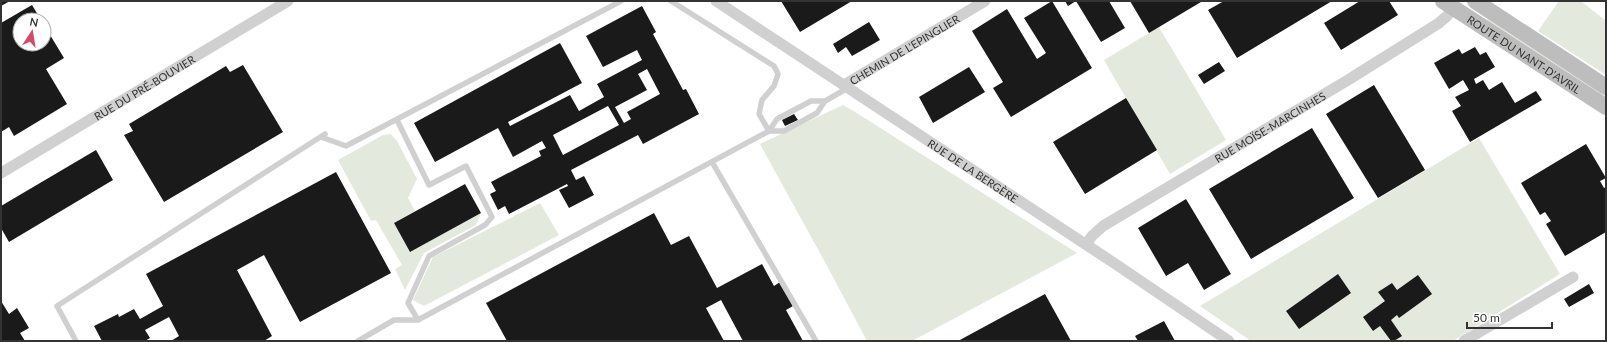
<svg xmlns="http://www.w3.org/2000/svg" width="1607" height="342" viewBox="0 0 1607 342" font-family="Lato,sans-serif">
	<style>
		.green { fill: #e4e9dd }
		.building { fill: #1a1a1a; fill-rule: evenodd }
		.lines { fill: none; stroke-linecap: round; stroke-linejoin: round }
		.service { stroke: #d0d0d0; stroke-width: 5.5 }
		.minor { stroke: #d0d0d0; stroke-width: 11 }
		.secondary { stroke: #bdbdbd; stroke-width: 16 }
		.labels { text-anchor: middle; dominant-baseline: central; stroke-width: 4; stroke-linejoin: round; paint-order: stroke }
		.street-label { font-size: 11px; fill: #333; stroke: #fff }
	</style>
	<rect width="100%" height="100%" fill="#fff"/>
	<path class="green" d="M1559,1H1581L1606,21V75L1538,31Z
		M1488,19L1606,96V100L1486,21Z
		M1159,27L1226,140L1170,174L1104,60Z
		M843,105L852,110L1077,253L912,341H867L826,264L760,144Z
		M391,134L397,141L417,179L408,198L415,211L394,223L410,252L481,213L476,225L424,253L405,290L395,269L402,265L376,220L371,221L338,160L383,135Z
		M1479,138L1560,274L1453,341H1251L1200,306Z
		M540,203L559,235L424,306L413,300L433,257Z"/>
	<path class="building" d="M1,1H10L1,6Z
		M781,1H852L800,32Z
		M1052,1L1092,68L1011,117L993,88L1003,82L972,31L1007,9L1037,59L1046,53L1024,18Z
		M1065,1H1109L1125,28L1101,42L1076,1L1068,6Z
		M1130,1H1200L1201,2L1149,33Z
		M1224,1H1332L1237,58L1208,10Z
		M1360,1H1389L1398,15L1341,50L1324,23Z
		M32,5L41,20H20V44H44V25L64,58L46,69L67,104L14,136L9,127L1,132V23Z
		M642,6L656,32L653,34L683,90L686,89L699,114L643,144L638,135L571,170L576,180L584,176L594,195L569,208L559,190L568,186L567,184L509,214L505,206L498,210L490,194L496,191L491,182L541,156L539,151L546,148L542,141L513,157L498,128L435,162L414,123L560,43L582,83L508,122L510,126L570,95L579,111L604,97L597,84L642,60L637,50L603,67L586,36ZM647,69L660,94L627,112L631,119L624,123L615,107L647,90L638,74ZM608,106L619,125L563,155L553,135Z
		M869,22L880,40L852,56L846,47L838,53L833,44Z
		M1475,47L1480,55L1486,52L1495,67L1474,79L1476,84L1483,80L1489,90L1502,82L1515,103L1536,91L1542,100L1470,142L1452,111L1461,106L1455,97L1469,90L1463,80L1449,89L1434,63L1459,49L1462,54Z
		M1219,62L1225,71L1204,84L1198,75Z
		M243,65L283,132L164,202L124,135L133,131L129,124L226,66L230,72Z
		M969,67L985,92L933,123L919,97Z
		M1374,85L1425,170L1378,198L1326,114Z
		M1126,98L1157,150L1085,194L1053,142Z
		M794,114L798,120L785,126L782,120Z
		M1312,128L1354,198L1251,259L1209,189Z
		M1586,144L1606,178L1600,181L1604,188L1606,187V232L1565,256L1546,224L1551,221L1545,212L1540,215L1521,183Z
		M96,150L113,180L9,242L1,228V206Z
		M336,172L391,273L300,322L264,255L237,270L272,336L264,341H171L179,336L169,317L145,330L150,338L145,341H102L94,326L118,314L119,317L134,309L140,319L163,306L146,274Z
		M465,184L481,213L410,252L394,223Z
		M1186,199L1231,274L1204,290L1188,263L1166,276L1138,228Z
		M654,213L671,245L689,236L717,288L762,264L774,286L780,282L793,306L786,310L803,341H743L721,300L706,308L724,341H507L486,303Z
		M1338,274L1351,293L1299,329L1286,311Z
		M1418,275L1432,294L1399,318L1397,315L1391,320L1402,336L1394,341H1391L1380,326L1373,331L1363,317L1385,301L1378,292L1392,283L1397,290Z
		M1589,284L1594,293L1569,307L1564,299Z
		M1045,294L1071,341H958Z
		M1,301L9,314L17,308L29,328L20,333L25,341H1Z
		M1164,321L1175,341H1138L1135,336Z"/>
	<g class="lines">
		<path class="service" d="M671,1L774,66L778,74L774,86L762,100L759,114L769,131
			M397,120L429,185L466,166L492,217L485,225L429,256L408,303L418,320
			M769,131H784L817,113L825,101
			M321,137L346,146L621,1
			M712,162L816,341
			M76,341L57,306L325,134
			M358,341L394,320H418L769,131L777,119L811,101H825L848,88"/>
		<g class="minor">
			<path id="s1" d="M716,1L1114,263L1229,341"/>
			<path id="s2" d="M844,85L985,1"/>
			<path id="s3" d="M1,173L288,1"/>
			<path id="s4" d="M1086,244L1092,236L1103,226L1348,80L1439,23L1447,16L1453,8"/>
			<path d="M1464,341L1573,277"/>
		</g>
		<g class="secondary">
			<path id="s5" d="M1443,1L1606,107"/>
			<path d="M1475,1L1606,87"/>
		</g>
	</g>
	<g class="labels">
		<g class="street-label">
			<text stroke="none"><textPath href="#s2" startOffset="70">CHEMIN DE L'EPINGLIER</textPath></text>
			<text stroke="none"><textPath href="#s5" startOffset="97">ROUTE DU NANT-D'AVRIL</textPath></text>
			<text stroke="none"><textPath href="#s3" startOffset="167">RUE DU PRÉ-BOUVIER</textPath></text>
			<text stroke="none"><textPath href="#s4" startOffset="219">RUE MOÏSE-MARCINHES</textPath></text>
			<text stroke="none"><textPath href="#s1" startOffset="308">RUE DE LA BERGÈRE</textPath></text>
		</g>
	</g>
	<rect width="1607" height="342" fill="none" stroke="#333333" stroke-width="4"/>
	<g transform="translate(32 32) rotate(12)"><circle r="19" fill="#ffffff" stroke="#adadad"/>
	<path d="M0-3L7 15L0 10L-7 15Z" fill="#d6486a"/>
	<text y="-6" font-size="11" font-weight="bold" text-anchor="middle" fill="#333333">N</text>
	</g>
	<path d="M1467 322v6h85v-6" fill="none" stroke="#333333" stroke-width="2"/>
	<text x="1473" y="322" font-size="12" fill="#333333" stroke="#ffffff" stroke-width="3" paint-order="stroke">50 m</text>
</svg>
